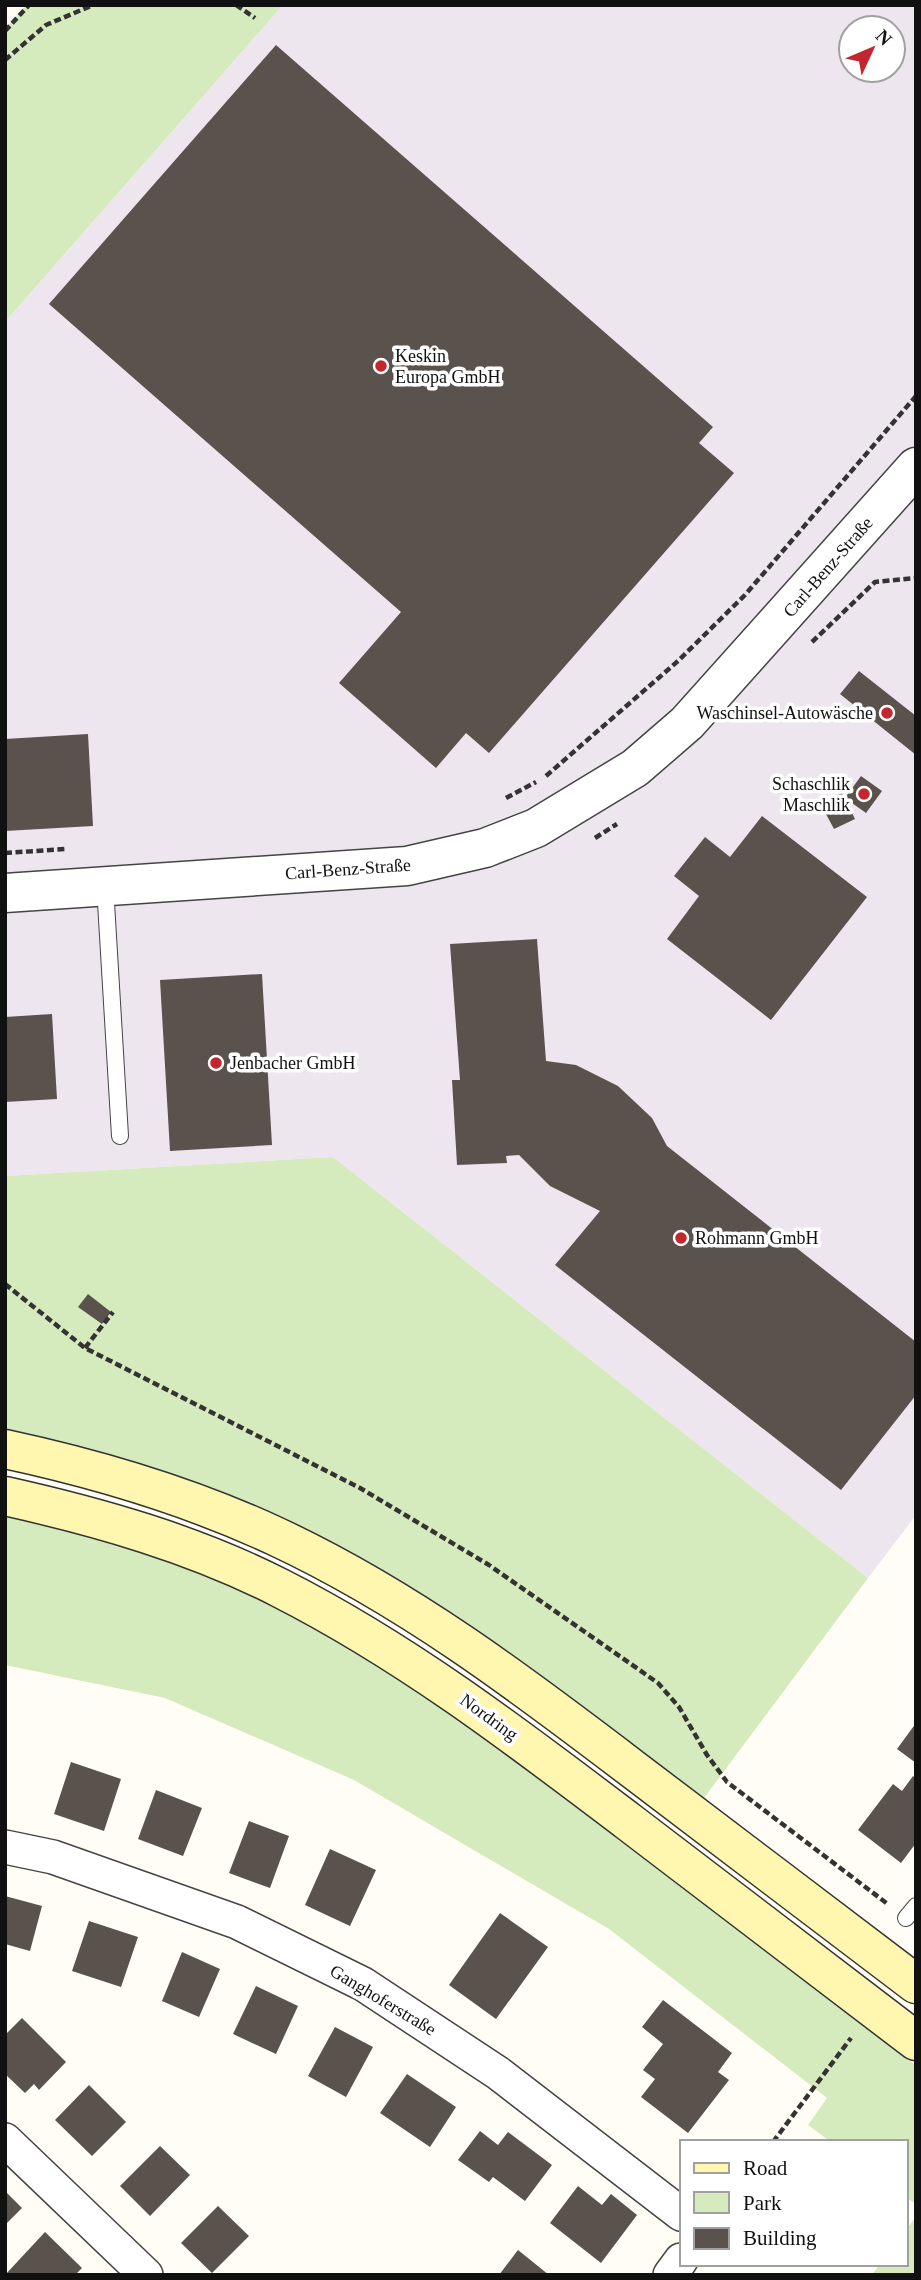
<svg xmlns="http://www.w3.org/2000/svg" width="921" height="2280" viewBox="0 0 921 2280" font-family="Georgia,serif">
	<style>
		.industrial { fill: #eee6ef; fill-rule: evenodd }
		.green { fill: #d5ebbd }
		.building { fill: #5a524d }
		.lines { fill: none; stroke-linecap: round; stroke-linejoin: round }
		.service-casing { stroke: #444; stroke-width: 18 }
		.minor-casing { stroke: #444; stroke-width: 36 }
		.tertiary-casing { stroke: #444; stroke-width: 41 }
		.secondary-casing { stroke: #333; stroke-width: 41 }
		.path { stroke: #333; stroke-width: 4.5; stroke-dasharray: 7 3.5; stroke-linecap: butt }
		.service { stroke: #fff; stroke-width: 16 }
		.minor { stroke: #fff; stroke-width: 33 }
		.tertiary { stroke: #fff; stroke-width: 38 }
		.secondary { stroke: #fff6b0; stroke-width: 38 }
		.poi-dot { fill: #c4262e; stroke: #fff; stroke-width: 2.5 }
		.labels { text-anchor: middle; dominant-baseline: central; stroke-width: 7; stroke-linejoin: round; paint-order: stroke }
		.poi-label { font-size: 18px; fill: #111; stroke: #fff; text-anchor: start }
		.street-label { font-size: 18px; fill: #111; stroke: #fff }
	</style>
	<rect width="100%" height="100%" fill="#fffdf5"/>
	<path class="industrial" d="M283,5H916V1515L868,1578L333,1157L5,1176V322ZM851,28H893V70H851Z"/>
	<path class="green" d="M26,5H283L5,322V29Z
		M333,1157L868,1578L704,1798L514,1657L432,1601L363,1560L5,1431V1176Z
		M5,1514C96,1534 187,1562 271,1603C403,1667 517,1760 633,1848C727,1920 823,1992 916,2066V2204L905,2197V2142H831L808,2125L827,2098L609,1929L354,1780L165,1698L5,1665Z
		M916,2217V2275H872L880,2264H905V2231Z"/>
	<path class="building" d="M276,45L713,427L699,443L734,473L489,753L466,733L436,768L339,683L401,612L49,304Z
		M859,671L916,716V755L840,694Z
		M88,734L93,826L5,831V739Z
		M861,776L882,791L866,813L845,798Z
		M842,793L855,819L834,829L820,803Z
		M762,816L867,897L771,1020L667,939L699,896L674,876L705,837L730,857Z
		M537,939L546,1061L576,1065L618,1086L652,1118L667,1146L916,1342V1395L841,1490L555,1265L600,1211L550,1186L519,1155L506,1156L507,1163L457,1165L452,1080H460L450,944Z
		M262,974L272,1145L170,1151L160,980Z
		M52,1014L57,1099L5,1102V1017Z
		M88,1294L111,1312L102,1324L78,1307Z
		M916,1723V1763L897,1749Z
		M71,1762L121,1779L104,1831L54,1814Z
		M913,1776L916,1779V1843L901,1863L858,1830L893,1784L902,1791Z
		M156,1790L202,1808L183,1856L138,1839Z
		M249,1821L289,1836L270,1888L229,1873Z
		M330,1849L376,1870L350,1926L305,1905Z
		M5,1896L42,1906L30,1951L5,1944Z
		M500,1913L548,1947L496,2019L449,1985Z
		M89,1921L138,1937L121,1987L72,1971Z
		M182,1952L220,1969L199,2017L162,2001Z
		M256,1986L298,2006L276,2054L233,2034Z
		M663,2000L732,2053L718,2072L729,2080L688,2133L641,2097L655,2079L643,2070L663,2044L642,2027Z
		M22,2018L66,2062L39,2090L34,2084L25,2093L5,2074V2035Z
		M335,2027L373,2047L346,2097L308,2076Z
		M407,2074L456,2107L430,2147L380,2113Z
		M89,2085L126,2122L92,2156L55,2120Z
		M480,2131L498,2145L508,2132L552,2165L525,2201L493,2177L489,2182L458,2160Z
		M160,2146L190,2175L150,2216L120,2186Z
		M578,2186L602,2205L611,2194L637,2215L601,2263L550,2223Z
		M5,2191L22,2208L5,2225Z
		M218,2206L249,2236L212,2273L181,2243Z
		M45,2232L82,2268L75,2275H5Z
		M518,2250L549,2275H499Z"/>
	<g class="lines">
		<g class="service-casing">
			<path id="service" d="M105,886L120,1136
				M906,1918L916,1906"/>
		</g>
		<g class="minor-casing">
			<path id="minor" d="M5,1847L53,1857L237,1922L363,1984L498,2073L681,2214
				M5,2140L146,2275
				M670,2275L681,2260"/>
		</g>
		<g class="tertiary-casing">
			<path id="tertiary" d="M5,893L407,866L485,848L536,828L635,768L687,723L916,467"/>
		</g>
		<g class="secondary-casing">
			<path id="secondary" d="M5,1449C98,1469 189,1496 275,1536C406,1597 520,1683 634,1770C728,1841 822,1913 916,1984
				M5,1496C99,1517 194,1544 280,1588C406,1652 517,1737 629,1822C724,1895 820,1968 916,2041"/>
		</g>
		<path class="path" d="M236,5L255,18
			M5,31L29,5
			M5,60L46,25L93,5
			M812,642L875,582L916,578
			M546,776L678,661L745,595L916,396
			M506,798L536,782
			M595,838L617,824
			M5,853L66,849
			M5,1284L85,1348L360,1488L489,1565L658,1683L679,1707L707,1755L727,1782L889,1905
			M85,1348L113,1312
			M773,2142L851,2038"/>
		<use href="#service" class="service"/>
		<use href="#minor" class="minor"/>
		<use href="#tertiary" class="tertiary"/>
		<use href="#secondary" class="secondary"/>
	</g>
	<g class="poi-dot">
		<circle cx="381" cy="366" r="7"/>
		<circle cx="887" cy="713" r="7"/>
		<circle cx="864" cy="794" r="7"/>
		<circle cx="216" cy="1063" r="7"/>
		<circle cx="681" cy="1238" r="7"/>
	</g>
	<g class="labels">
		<g class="poi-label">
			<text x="395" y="356">Keskin<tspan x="395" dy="21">Europa GmbH</tspan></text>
			<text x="873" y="713" text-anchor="end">Waschinsel-Autowäsche</text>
			<text x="850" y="784" text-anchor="end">Schaschlik<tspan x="850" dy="21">Maschlik</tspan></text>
			<text x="230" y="1063">Jenbacher GmbH</text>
			<text x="695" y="1238">Rohmann GmbH</text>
		</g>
		<g class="street-label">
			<text transform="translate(828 567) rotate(-49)">Carl-Benz-Straße</text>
			<text transform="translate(348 869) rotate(-4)">Carl-Benz-Straße</text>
			<text transform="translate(489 1717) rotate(36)">Nordring</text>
			<text transform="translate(383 2000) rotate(31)">Ganghoferstraße</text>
		</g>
	</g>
	<rect width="921" height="2280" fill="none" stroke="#111111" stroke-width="14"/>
	<rect x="680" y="2140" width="228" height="126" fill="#ffffff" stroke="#a0a0a0" stroke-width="2"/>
	<rect x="694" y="2163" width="35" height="10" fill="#fff6b0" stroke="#a0a0a0" stroke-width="2"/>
	<text x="743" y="2175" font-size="21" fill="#111111">Road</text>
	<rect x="694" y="2192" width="35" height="21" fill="#d5ebbd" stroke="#a0a0a0" stroke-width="2"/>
	<text x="743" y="2210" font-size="21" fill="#111111">Park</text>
	<rect x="694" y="2228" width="35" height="21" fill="#5a524d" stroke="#a0a0a0" stroke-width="2"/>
	<text x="743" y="2245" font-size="21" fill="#111111">Building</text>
	<g transform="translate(872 49) rotate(46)"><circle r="33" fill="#ffffff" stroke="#a0a0a0" stroke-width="2"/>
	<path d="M0-5L12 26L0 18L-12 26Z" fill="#c4262e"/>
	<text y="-10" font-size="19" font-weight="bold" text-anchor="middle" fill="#111111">N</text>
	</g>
</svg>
